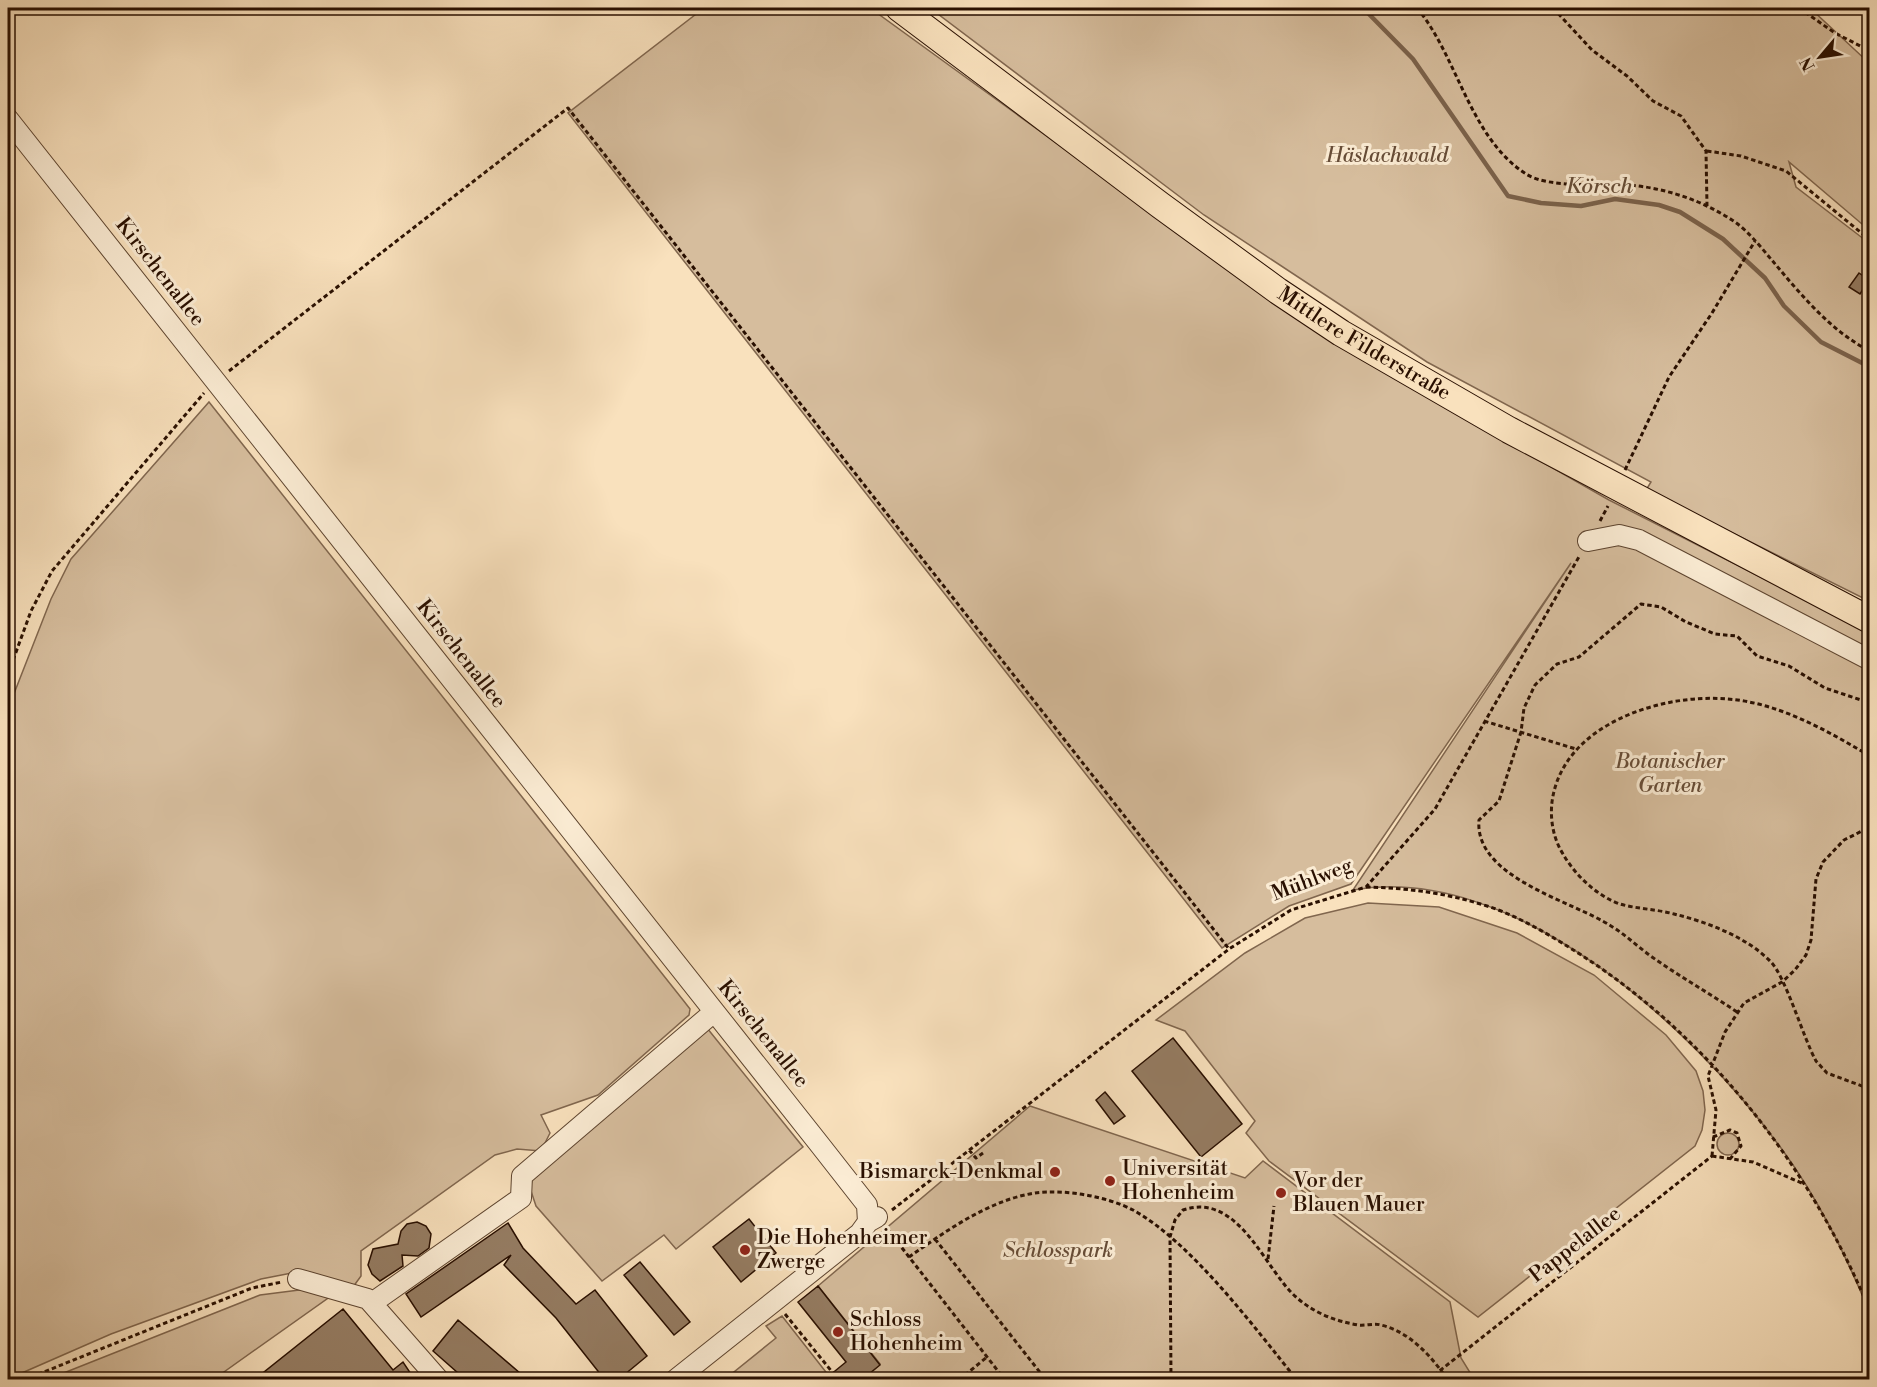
<svg xmlns="http://www.w3.org/2000/svg" width="1877" height="1387" viewBox="0 0 1877 1387" font-family="'Libre Bodoni',serif">
	<style>
		.green { fill: #d6bd9d; stroke: #80664e; stroke-width: 1.5 }
		.lines { fill: none; stroke-linecap: round; stroke-linejoin: round }
		.stream { stroke: #7b624b; stroke-width: 4.5 }
		.building { fill: #957c62; stroke: #290f00; stroke-width: 1.5 }
		.minor-casing { stroke: #5d442f; stroke-width: 22 }
		.major-casing { stroke: #290f00; stroke-width: 28 }
		.path { stroke: #290f00; stroke-width: 3; stroke-dasharray: 4.5 3; stroke-linecap: butt }
		.minor { stroke: #fbecd4; stroke-width: 20 }
		.major { stroke: #f9e1bd; stroke-width: 26 }
		.poi-dot { fill: #8f2418; stroke: #fbecd4; stroke-width: 2 }
		.labels { text-anchor: middle; dominant-baseline: central; stroke-width: 6; stroke-linejoin: round; paint-order: stroke }
		.park-label { font-size: 21px; font-style: italic; fill: #664c37; stroke: #fbecd4 }
		.street-label { font-size: 21px; fill: #290f00; stroke: #fbecd4 }
		.poi-label { font-size: 21px; fill: #290f00; stroke: #fbecd4; text-anchor: start }
		.water-label { font-size: 22px; font-style: italic; fill: #674e38; stroke: #fbecd4 }
	</style>
	<rect width="100%" height="100%" fill="#f9e1bd"/>
	<filter id="stains"><feTurbulence type="fractalNoise" baseFrequency=".00333" numOctaves="4"/><feColorMatrix values="0 0 0 0 .2 0 0 0 0 .09 0 0 0 0 .02 0 0 0 .5 -.17"/></filter>
	<radialGradient id="worn" r=".72"><stop offset=".6" stop-color="#630" stop-opacity="0"/><stop offset="1" stop-color="#630" stop-opacity=".3"/></radialGradient>
	<path class="green" d="M704,8H870L1269,297L1428,397L1609,500L1869,632V1311C1845,1254 1818,1198 1781,1148C1693,1028 1514,862 1353,890L1571,563L1351,884L1289,906L1222,948L568,113Z
		M930,8H1810L1869,63V230L1789,162L1796,187L1869,243V601L1646,490L1651,482L1427,362L1204,215Z
		M209,402L683,1000L690,1009L689,1015L598,1095L541,1115L550,1133L541,1151L517,1149L495,1155L361,1251V1276L353,1287L302,1271L261,1279L111,1334L8,1379V709L51,599L71,559Z
		M1368,903L1439,907L1517,933L1594,975L1666,1035L1696,1071L1703,1091L1705,1110L1702,1130L1695,1146L1478,1317L1269,1161L1246,1133L1255,1121L1185,1031L1156,1020L1245,953L1305,918Z
		M707,1028L803,1147L676,1249L664,1235L602,1281L536,1206L530,1188L532,1180Z
		M1030,1106L1245,1178L1263,1161L1450,1302L1461,1358L1474,1379H874L869,1374L880,1364L818,1286Z
		M1717 1144a11 11 0 1 1 22 0a11 11 0 1 1-22 0Z
		M307,1289L331,1296L214,1379L46,1380L260,1295Z
		M782,1316L829,1376L825,1380H724L776,1338L766,1326Z"/>
	<g class="lines">
		<path class="stream" d="M1363,8L1413,59L1508,196L1541,203L1581,206L1615,199L1659,205L1680,212L1723,239L1765,278L1784,306L1821,342L1870,367"/>
	</g>
	<path class="building" d="M1859,273L1869,280L1860,294L1849,287Z
		M1173,1038L1242,1124L1201,1157L1132,1071Z
		M1105,1092L1125,1116L1114,1124L1096,1100Z
		M749,1219L776,1253L741,1282L713,1247Z
		M417,1222L426,1226L431,1234L429,1248L418,1256L402,1255L403,1266L380,1281L372,1274L368,1265L373,1249L398,1244L401,1231L407,1224Z
		M508,1223L523,1248L576,1304L595,1290L647,1356L618,1380H605L556,1318L504,1265L511,1255L421,1317L406,1294Z
		M640,1262L690,1322L674,1335L624,1275Z
		M818,1286L880,1365L869,1374L873,1380H824L846,1362L798,1302Z
		M343,1309L393,1370L403,1362L415,1380H254Z
		M458,1320L528,1380H466L433,1351Z"/>
	<g class="lines">
		<g class="minor-casing">
			<path id="minor" d="M8,119L820,1145L867,1205L868,1222
				M1588,541L1619,535L1639,540L1870,660
				M298,1279L368,1299L439,1380
				M372,1303L521,1198L522,1176L714,1012
				M675,1380L860,1233L868,1222L877,1217"/>
		</g>
		<g class="major-casing">
			<g id="major">
				<path id="s1" d="M899,8L1160,205L1278,291L1341,333L1509,430L1870,620"/>
			</g>
		</g>
		<path class="path" d="M1417,8C1458,57 1469,137 1526,174C1550,189 1601,183 1629,185C1665,188 1701,200 1732,220C1749,231 1763,250 1776,265C1803,297 1832,332 1870,351
			M1553,8L1592,50L1627,76L1653,101L1681,116L1706,151L1707,206
			M1799,8L1835,33L1870,51
			M1707,151L1741,156L1786,171L1870,240
			M229,371L568,108L1229,949
			M1625,470L1669,377L1712,313L1755,241
			M1600,521L1608,506
			M8,674L31,611L52,571L204,393
			M1484,721L1576,749
			M1870,756C1826,730 1779,703 1728,699C1660,693 1562,725 1552,802C1550,819 1553,838 1563,854C1575,875 1597,896 1620,904C1637,909 1656,909 1674,914C1707,922 1747,937 1771,962C1786,978 1803,1037 1816,1061L1827,1073L1870,1089
			M1366,887C1408,888 1446,893 1487,906C1518,916 1548,934 1575,951C1708,1035 1810,1166 1870,1311
			M1737,1012C1709,993 1679,976 1652,957C1638,947 1626,935 1611,926C1573,901 1474,878 1479,820L1499,801L1521,732L1524,708L1535,685L1557,664L1579,657L1641,604L1661,607L1686,622L1715,634L1737,636L1757,656L1789,666L1825,688L1870,703
			M1713,1137L1730,1130L1737,1133L1741,1146L1730,1159
			M969,1150L976,1158L983,1153
			M1712,1156L1716,1110L1708,1076L1725,1032L1744,1003L1782,982L1795,970L1806,955L1811,940L1816,879L1823,862L1844,840L1870,827
			M1712,1156L1753,1162L1804,1184
			M892,1210L1229,949L1291,910L1366,887L1435,809L1580,555
			M888,1230L1005,1380
			M935,1239L1046,1380
			M909,1257C946,1231 989,1200 1035,1193C1064,1189 1106,1196 1133,1210C1191,1242 1254,1327 1297,1380
			M1268,1259L1274,1206
			M785,1314L833,1373
			M24,1380L252,1288L282,1282
			M959,1380L987,1357
			M1171,1380L1170,1237L1175,1220L1183,1210C1239,1191 1265,1270 1296,1297C1314,1313 1335,1321 1358,1325C1366,1326 1374,1323 1381,1325C1410,1332 1431,1356 1448,1380
			M1428,1380L1712,1156"/>
		<use href="#minor" class="minor"/>
		<use href="#major" class="major"/>
	</g>
	<g class="poi-dot">
		<circle cx="1055" cy="1172" r="6"/>
		<circle cx="1110" cy="1181" r="6"/>
		<circle cx="1281" cy="1193" r="6"/>
		<circle cx="745" cy="1250" r="6"/>
		<circle cx="838" cy="1332" r="6"/>
	</g>
	<g class="labels">
		<g class="park-label">
			<text x="1387" y="156">Häslachwald</text>
			<text x="1670" y="762">Botanischer<tspan x="1670" dy="24">Garten</tspan></text>
			<text x="1058" y="1251">Schlosspark</text>
		</g>
		<g class="street-label">
			<text transform="translate(160 272) rotate(52)">Kirschenallee</text>
			<text stroke="none"><textPath href="#s1" startOffset="574">Mittlere Filderstraße</textPath></text>
			<text transform="translate(461 654) rotate(52)">Kirschenallee</text>
			<text transform="translate(1312 880) rotate(-21)">Mühlweg</text>
			<text transform="translate(763 1034) rotate(51)">Kirschenallee</text>
			<text transform="translate(1575 1245) rotate(-38)">Pappelallee</text>
		</g>
		<g class="poi-label">
			<text x="1122" y="1169">Universität<tspan x="1122" dy="24">Hohenheim</tspan></text>
			<text x="1043" y="1172" text-anchor="end">Bismarck-Denkmal</text>
			<text x="1293" y="1181">Vor der<tspan x="1293" dy="24">Blauen Mauer</tspan></text>
			<text x="757" y="1238">Die Hohenheimer<tspan x="757" dy="24">Zwerge</tspan></text>
			<text x="850" y="1320">Schloss<tspan x="850" dy="24">Hohenheim</tspan></text>
		</g>
		<g class="water-label">
			<text x="1599" y="186">Körsch</text>
		</g>
	</g>
	<rect width="1877" height="1387" fill="none" stroke="#f9e1bd" stroke-width="30"/>
	<rect x="9" y="9" width="1859" height="1369" fill="none" stroke="#290f00" stroke-width="3"/>
	<rect x="15" y="15" width="1847" height="1357" fill="none" stroke="#290f00" stroke-width="1.5"/>
	<g transform="translate(1820 57) rotate(241)" stroke="#fbecd4" stroke-width="4.5" paint-order="stroke">
	<path d="M0-4.5L10 22L0 15L-10 22Z" fill="#290f00"/>
	<text y="-9" font-size="16" font-weight="bold" text-anchor="middle" fill="#290f00">N</text>
	</g>
	<rect width="100%" height="100%" filter="url(#stains)"/>
	<rect width="100%" height="100%" fill="url(#worn)"/>
</svg>
